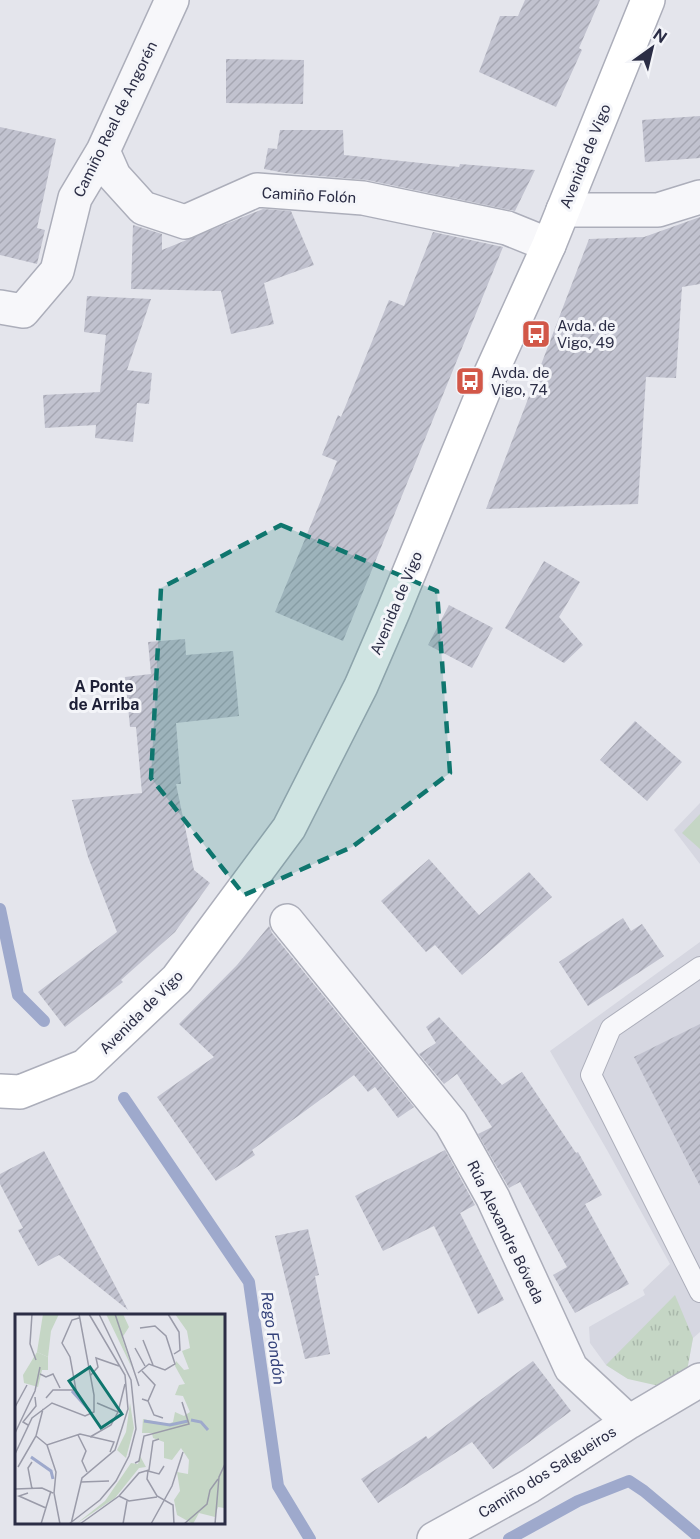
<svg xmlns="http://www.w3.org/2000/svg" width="700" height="1539" viewBox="0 0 700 1539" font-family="'Public Sans',sans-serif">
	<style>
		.built { fill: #d6d7e1 }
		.grass { fill: url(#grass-tufts) }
		.pitch { fill: #c5d6c5 }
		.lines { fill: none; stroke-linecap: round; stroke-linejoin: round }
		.stream { stroke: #9ea9cc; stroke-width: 12 }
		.building { fill: url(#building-hatch) }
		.service-casing { stroke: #acaeba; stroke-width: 22 }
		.minor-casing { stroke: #acaeba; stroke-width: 36 }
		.secondary-casing { stroke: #acaeba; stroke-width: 36 }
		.service { stroke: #f7f7fa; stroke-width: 20 }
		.minor { stroke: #f7f7fa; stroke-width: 33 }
		.secondary { stroke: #fff; stroke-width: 33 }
		.marked { fill: #0f766e; fill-opacity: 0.2; stroke: #0f766e; stroke-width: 4.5; stroke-dasharray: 12 8; stroke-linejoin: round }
		.labels { text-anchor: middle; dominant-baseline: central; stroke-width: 6; stroke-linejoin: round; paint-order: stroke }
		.street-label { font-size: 15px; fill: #2b2d45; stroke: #f4f5f9 }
		.poi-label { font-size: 15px; fill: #2b2d45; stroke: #f4f5f9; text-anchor: start }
		.neighbourhood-label { font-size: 16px; font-weight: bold; fill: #1d1f36; stroke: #f4f5f9 }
		.water-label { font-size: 16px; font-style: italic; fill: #33417a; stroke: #f4f5f9 }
		.inset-river { fill: none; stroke: #9ea9cc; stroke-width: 3 }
		.inset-road { fill: none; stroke: #9a9ba9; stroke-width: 1.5 }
		.view { fill: #0f766e; fill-opacity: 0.15; stroke: #0f766e; stroke-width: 3 }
		.inset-edge { fill: none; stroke: #2b2d45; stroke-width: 3 }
	</style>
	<defs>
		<pattern id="grass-tufts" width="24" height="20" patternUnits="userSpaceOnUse" patternTransform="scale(1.5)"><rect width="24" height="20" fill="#c5d6c5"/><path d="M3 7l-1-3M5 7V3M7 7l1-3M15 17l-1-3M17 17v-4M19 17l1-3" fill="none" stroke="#a9b8ab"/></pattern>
		<pattern id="building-hatch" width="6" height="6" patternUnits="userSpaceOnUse" patternTransform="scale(1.5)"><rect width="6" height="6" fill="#c1c2cf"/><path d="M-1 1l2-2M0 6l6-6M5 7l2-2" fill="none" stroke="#a6a7b3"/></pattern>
	</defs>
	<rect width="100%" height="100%" fill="#e4e5ec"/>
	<path class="built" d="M700,803V864L674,830Z
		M700,942V1332L693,1338L686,1376L628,1379L606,1365L590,1343L589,1327L645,1295L643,1290L670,1264L607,1150L550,1051Z"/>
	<path class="grass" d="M675,1295L693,1338L686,1376L668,1388L628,1379L606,1365Z"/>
	<path class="pitch" d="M700,814V849L682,833Z"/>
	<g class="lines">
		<path class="stream" d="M0,909L18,995L44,1021
			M124,1098L249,1282L278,1486L310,1539
			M509,1539L578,1501L629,1481L644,1491L700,1538"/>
	</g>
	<path class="building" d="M525,0H600L579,48L582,50L556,107L479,72L500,16H518Z
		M226,59L304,60L303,104L226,103Z
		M700,116V158L645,162L642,120Z
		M0,127L56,139L37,228L45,230L37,264L0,255Z
		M280,130H343L344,155L459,167L460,164L535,170L515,211L367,180L285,173L264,169L268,148L277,149Z
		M263,209L291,211L314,265L264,283L274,324L231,334L221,291L131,289L133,225L162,234V250Z
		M700,217V284L682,287L676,378L646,377L638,504L486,509L589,239L644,237Z
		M433,232L503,247L343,641L275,612L337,461L322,455L338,415L341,417L389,300L404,306Z
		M87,296L151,299L127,370L152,373L149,404L137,403L133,442L95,438L96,425L45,428L43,395L100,392L106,335L84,332Z
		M544,561L580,582L559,617L583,645L564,663L505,628Z
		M449,605L493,628L472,668L428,645Z
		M185,639L186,655L233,651L239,716L176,723L181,784H176L194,870L210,883L175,932L121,980L123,982L65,1027L38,992L117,932L88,857L72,800L142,793L136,727H130L125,677L151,674L148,642Z
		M635,721L682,762L647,801L600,760Z
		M429,859L479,915L529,872L552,897L462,975L435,945L426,952L381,901Z
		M623,918L631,931L642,924L664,956L588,1006L559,962Z
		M269,926L272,933L414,1107L398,1118L375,1087L368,1092L354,1075L252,1150L255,1155L216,1181L157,1097L214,1057L179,1024L237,965Z
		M439,1017L502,1085L522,1072L576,1153L578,1152L602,1195L585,1204L629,1284L575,1313L553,1275L567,1267L520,1182L509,1188L478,1134L492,1127L457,1074L444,1084L419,1054L436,1043L426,1027Z
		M700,1024V1186L634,1057Z
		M445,1150L475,1205L460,1213L504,1300L478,1314L434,1226L383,1251L355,1196Z
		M44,1151L128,1310L59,1255L38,1266L18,1230L23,1228L0,1184V1174Z
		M308,1229L319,1275L315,1276L330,1354L305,1359L275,1236Z
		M533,1361L571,1411L493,1469L472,1442L378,1503L361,1479L426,1436L428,1439Z"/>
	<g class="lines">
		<g class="service-casing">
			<path id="service" d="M700,967L611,1028L591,1075L700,1292"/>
		</g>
		<g class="minor-casing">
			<path id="minor" d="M103,151L114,176L143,208L185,222L257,190L363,198L507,228L549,245
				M563,210H658L700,197
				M0,307L23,311L57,271L75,198L103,151L172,0
				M287,921L451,1123L493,1198L571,1368L629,1422L700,1380
				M434,1539L530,1486L629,1422"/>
		</g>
		<g class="secondary-casing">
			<path id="secondary" d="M0,1091L20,1092L85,1066L177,979L289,828L361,686L393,612L491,373L549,245L648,0"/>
		</g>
		<use href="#service" class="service"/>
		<use href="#minor" class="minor"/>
		<use href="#secondary" class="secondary"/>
	</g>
	<path class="marked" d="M281,525L437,591L450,773L352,847L244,895L151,778L161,588Z"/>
	<defs>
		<g id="bus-square" transform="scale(1.5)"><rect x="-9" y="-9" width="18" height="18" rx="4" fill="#d25748" stroke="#f4f5f9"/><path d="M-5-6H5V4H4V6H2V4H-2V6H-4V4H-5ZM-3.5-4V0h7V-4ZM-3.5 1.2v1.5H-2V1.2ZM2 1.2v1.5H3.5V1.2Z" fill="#fff"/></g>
	</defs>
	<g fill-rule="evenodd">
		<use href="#bus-square" x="536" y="334"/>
		<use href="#bus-square" x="470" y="381"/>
	</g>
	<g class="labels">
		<g class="street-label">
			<text transform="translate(115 119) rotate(-64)">Camiño Real de Angorén</text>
			<text transform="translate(585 156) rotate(-68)">Avenida de Vigo</text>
			<text transform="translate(309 195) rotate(3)">Camiño Folón</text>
			<text transform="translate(396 603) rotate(-67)">Avenida de Vigo</text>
			<text transform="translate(141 1012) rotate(-45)">Avenida de Vigo</text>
			<text transform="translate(506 1232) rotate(64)">Rúa Alexandre Bóveda</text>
			<text transform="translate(547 1472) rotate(-32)">Camiño dos Salgueiros</text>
		</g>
		<g class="poi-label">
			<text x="557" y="325">Avda. de<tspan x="557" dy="17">Vigo, 49</tspan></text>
			<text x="491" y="372">Avda. de<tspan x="491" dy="17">Vigo, 74</tspan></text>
		</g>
		<g class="neighbourhood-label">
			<text x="104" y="686">A Ponte<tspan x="104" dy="18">de Arriba</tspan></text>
		</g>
		<g class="water-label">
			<text transform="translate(273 1338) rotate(82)">Rego Fondón</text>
		</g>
	</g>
	<g transform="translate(15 1314)">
		<rect width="210" height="210" fill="#e4e5ec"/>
		<path d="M91,0H108L114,13L107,24L117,54ZM22,38L33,43V56H27L23,73L9,69L8,61ZM115,89L119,114L111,144L102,136L111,118ZM125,142L131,153L124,154L100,184L61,210L90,187L116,149L123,150Z" fill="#c5d6c5"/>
		<path d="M28,0H44L36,17L33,43L22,38ZM160,0H210V186L209,194L203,193L200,203L184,199L178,210L162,201L159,186L165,177L162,158L173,160L174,146L166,134L157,146L149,144V128L138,124L137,119H127L128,105L153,110L158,108L160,98L169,102L175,98L168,82L160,81L164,71L170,70L160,52L161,47L169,56L174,55L167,37L175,34L172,17Z" fill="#c5d6c5"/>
		<path class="inset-river" d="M57,77L75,97M176,106L186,108L193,116M129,107L155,111L173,107M16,143L36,157L38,165"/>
		<path class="inset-road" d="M17,0L15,30L21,46M100,0L124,72M153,0L164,18L165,36L159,40M128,26L138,51M120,34L130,52M123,59L134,50L150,56L160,50L151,22L140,12L125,14M25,60L31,63L38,60L45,74M75,62L83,53L81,44L104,52M31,84L38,76H61L55,43L47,29L57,6L64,4M127,85L133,87L140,71L127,57M133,87L139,101L148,104M82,89L103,98L110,70M0,93L12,71M13,111L8,108L21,92L20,83M0,119L20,77L25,53M63,121L71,137L67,147L72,158M21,122L32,131L65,120L99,128L95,138M75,123L96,111L103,98M32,131L41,158L39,179L45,210M0,140L17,104L37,89L70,102L79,98V81L64,0M120,149L124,147L129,122L174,110L167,88M149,152L144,160L133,157L132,165L142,182L158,191L159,210M3,153L21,122L28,95M66,168L94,167M0,175L27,174L38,179M17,175L13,154L17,148M13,179L4,182L31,194M104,182L114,187L142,183M26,210L36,177M54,210L85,186L101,167L114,142L121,115L116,66L84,0M56,210L67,164L100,136L113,95L110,61L74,0M65,210L104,182L124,159L134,156L138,127L144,125M108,210L112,187M136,210L157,172L168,138M169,210L192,190L195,176L203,165M200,210L204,163L210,150"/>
		<path class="view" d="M75,53L107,100L86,114L54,67Z"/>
		<rect width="210" height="210" class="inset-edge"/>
	</g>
	<g transform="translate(652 48) rotate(34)" stroke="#f4f5f9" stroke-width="4.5" paint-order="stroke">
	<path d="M0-4.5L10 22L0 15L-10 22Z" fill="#2b2d45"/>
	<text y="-9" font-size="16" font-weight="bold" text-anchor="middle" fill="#2b2d45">N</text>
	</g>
</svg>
